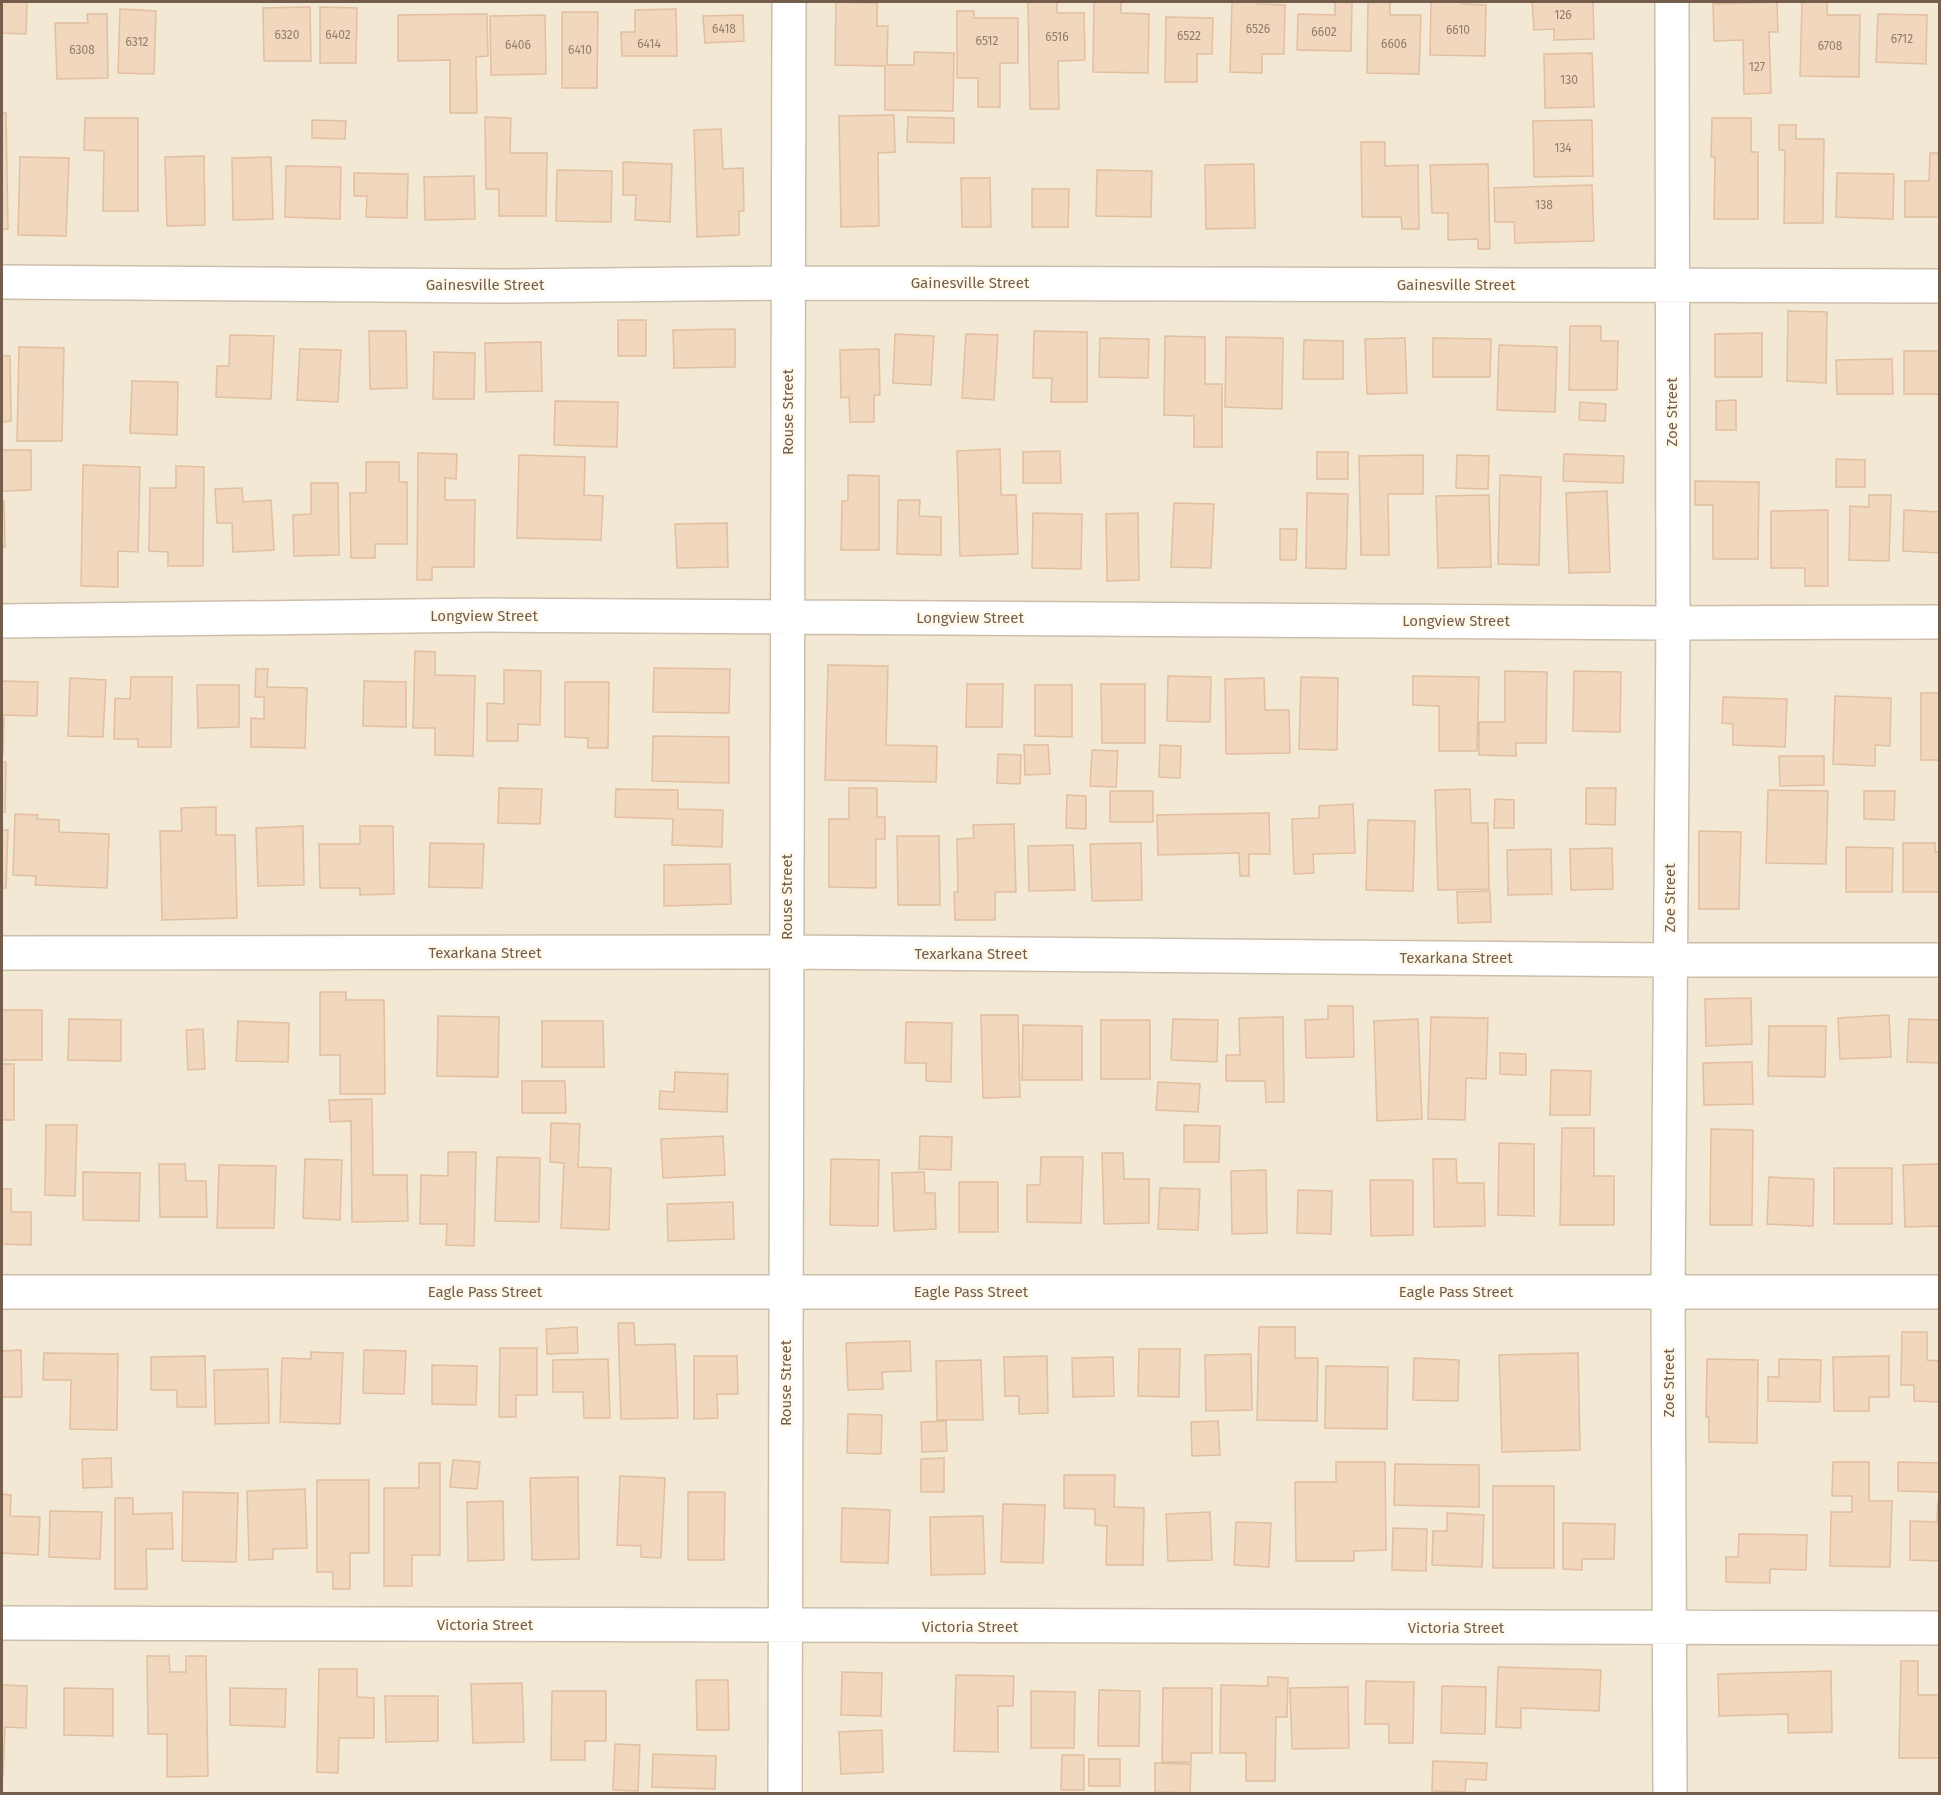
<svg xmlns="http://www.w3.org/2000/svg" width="1941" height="1795" viewBox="0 0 1941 1795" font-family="'Fira Sans',sans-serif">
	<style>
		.residential { fill: #f3e8d4 }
		.building { fill: #f0d7be; stroke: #e2bf9f; stroke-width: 1.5 }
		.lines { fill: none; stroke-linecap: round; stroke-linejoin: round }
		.minor-casing { stroke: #cdbeac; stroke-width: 36 }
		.minor { stroke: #fff; stroke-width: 33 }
		.labels { text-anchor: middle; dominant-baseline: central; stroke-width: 5; stroke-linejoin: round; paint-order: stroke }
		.number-label { font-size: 12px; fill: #937c68 }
		.street-label { font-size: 15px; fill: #745e4b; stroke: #fef9eb }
	</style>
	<rect width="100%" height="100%" fill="#fcf5e5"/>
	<path class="residential" d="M2,2H1939V1793H2Z"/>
	<path class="building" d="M2,2H27L26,34L2,33Z
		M836,2L877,3V26H888L887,65H914V52L954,53L953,111L885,110V66L835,65Z
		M1028,2H1057V13H1084L1085,60L1058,61L1059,109H1030Z
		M1094,2H1121V13L1149,14L1148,73L1093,72Z
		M1232,2H1258V4L1285,5L1284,54H1262V73L1230,72Z
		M1335,2H1352L1351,51L1297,50L1298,14L1335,15Z
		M1368,2H1390V15H1421L1419,74L1367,73Z
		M1431,2H1462V4L1486,5L1485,56L1430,55Z
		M1532,2H1593L1594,39L1554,40V29L1534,30Z
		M1777,2L1778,32H1769L1771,93L1744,94L1743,40L1714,41L1713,4Z
		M1802,2H1827V15H1860L1859,77L1800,76Z
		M310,7L311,61H264L263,8Z
		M320,7L357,8L356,63H320Z
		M120,9L156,11L154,74L118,73Z
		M676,9L677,56H622L621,32H635V10Z
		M957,11H974V18H1018V63H1000V107H978V78H957Z
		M562,12H598L597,88H562Z
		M87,14H107L108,78L57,79L55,23H88Z
		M487,14L488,56L476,57L477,113H450V60L398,61V15Z
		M1878,14L1927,15L1926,64L1876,62Z
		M545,15L546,74L491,75L490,16Z
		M743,15L744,41L705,43L703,16Z
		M1166,17L1213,18L1212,54H1197V82H1165Z
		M1592,53L1594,107L1545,108L1544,54Z
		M2,113H6L8,229H2Z
		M894,115L895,152L878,153L879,226L841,227L839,116Z
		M485,117L511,118L510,153H547L546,216H499V189H486Z
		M908,117L954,118V143L907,142Z
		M85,118H138V211H103L104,151L84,150Z
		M1712,118H1751V152H1758V219H1714L1715,157H1711Z
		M312,120L346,121L345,139L312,138Z
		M1592,120L1593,176L1534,177L1533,121Z
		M1779,125H1796V139H1824L1823,223H1784L1785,150H1779Z
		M721,129L723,169L743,168L744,211H739V235L697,237L694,130Z
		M1361,142H1385V166L1418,165L1419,229H1402L1401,217H1362Z
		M1930,153H1940V217H1905V181H1929Z
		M204,156L205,225L167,226L165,157Z
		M20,157L69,158L66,236L18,235Z
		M271,157L273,219L233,220L232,158Z
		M623,162L672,164L670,222L635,220L636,195H623Z
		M1254,164L1255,228L1206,229L1205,165Z
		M1488,164L1490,249H1478V239L1448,240V213H1432L1430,165Z
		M286,166L341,167L340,219L285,217Z
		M557,170L612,171L611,222L556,221Z
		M1097,170L1152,171L1151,217L1096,216Z
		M354,173L408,174L407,218L366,217L367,196H354Z
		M1837,173L1894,174L1893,219L1836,217Z
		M474,176L475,219L425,220L424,177Z
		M961,178H990L991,227H962Z
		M1592,185L1594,241L1515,243L1514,222H1495L1494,188Z
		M1032,189H1069L1068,227H1032Z
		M1788,311L1827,312L1826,383L1787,381Z
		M618,320H646V356H618Z
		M1570,326H1601V341H1618L1617,390H1569Z
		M735,329V367L674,368L673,330Z
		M369,331H406L407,388L370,389Z
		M1034,331L1087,332V402H1051L1052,378H1033Z
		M1762,333V377H1715V334Z
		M895,334L934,336L931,385L893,383Z
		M966,334L998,335L994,400L962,398Z
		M230,335L274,336L271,399L216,397L217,366H229Z
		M1165,336L1205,337V384H1222V447H1194V416L1164,415Z
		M1226,337L1283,338L1282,409L1225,407Z
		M1100,338L1149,339L1148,378L1099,377Z
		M1405,338L1407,393L1367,394L1365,339Z
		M1433,338L1491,339L1490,377H1433Z
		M1304,340L1343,341V379H1303Z
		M541,342L542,391L486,392L485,343Z
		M1499,345L1557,347L1555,412L1497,410Z
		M19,347L64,348L62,441H17Z
		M300,349L341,350L338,402L297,400Z
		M879,349L880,395H874V422H850L849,397L841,398L840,350Z
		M1904,351H1940V408L1939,394H1904Z
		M434,352L475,353L474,399H433Z
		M2,356H10L11,421L2,422Z
		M1892,359L1893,394H1837L1836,360Z
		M132,381L178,382L177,435L130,433Z
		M1736,400V430H1716V401Z
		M555,401L618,402L617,447L554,445Z
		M1580,402L1606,404L1605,421L1579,420Z
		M1000,449L1001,495H1016L1018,554L960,556L957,451Z
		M2,450H31V490L2,491Z
		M1060,451L1061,483H1023V452Z
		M1317,452H1348V479H1317Z
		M418,453L457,454L456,479L445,478V500H475L474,567H432V580H417Z
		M1564,454L1624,456L1623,483L1563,481Z
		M519,455L585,457L584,495L603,496L601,540L517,538Z
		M1423,455V494H1388L1389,555H1361L1359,456Z
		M1457,455L1489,456L1488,489L1456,488Z
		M1836,459L1865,460V487H1836Z
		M366,462H399V482H407V544H375V558H351L350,493H366Z
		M83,465L140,467L138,552L118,551V587L81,586Z
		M176,466L204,467L203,566H168V552L149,551L150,488H176Z
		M848,475L879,476V550H841L842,501H848Z
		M1500,475L1541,477L1539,565L1498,564Z
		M1695,481L1759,482L1758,559H1713V505H1695Z
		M311,483H338L339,555L294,556L293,515L311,514Z
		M242,488L243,502L271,500L274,550L233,552L232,523H217L215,489Z
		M1607,491L1610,572L1569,573L1566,493Z
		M1307,493L1348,494L1346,569L1306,568Z
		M1489,495L1491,567L1438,568L1436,496Z
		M1869,495H1891L1889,561L1849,560L1850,506L1869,507Z
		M898,500H920L919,516L941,517V555L897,554Z
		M2,501H4L5,547L2,548Z
		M1174,503L1214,504L1211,568L1171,567Z
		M1828,510V586H1805V568H1771V511Z
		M1904,510L1940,512V553L1903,551Z
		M1033,513L1082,514L1081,569L1032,568Z
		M1138,513L1139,580L1107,581L1106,514Z
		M727,523L728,567L677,568L675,524Z
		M1280,529H1297L1296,560H1280Z
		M415,651L435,652V675L475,676L473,756L435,755V728H413Z
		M828,665L888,666L886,745L937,746L936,782L825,780Z
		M654,668L730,669L729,713L653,712Z
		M256,669H268L267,687L307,688L305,748L251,747V718L264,719V697H255Z
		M504,670L541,671L540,725L518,724V741H487V703L504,704Z
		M1505,671L1547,672L1546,743H1516V756L1479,755V722H1505Z
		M1574,671L1621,672L1620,732L1573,731Z
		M1168,676L1211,677L1210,722L1167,721Z
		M1413,676L1479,677L1477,751H1439V706L1413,705Z
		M131,677H172L171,747H138V739H114L115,698L130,699Z
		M1301,677L1338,678L1337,750L1299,749Z
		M70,678L106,680L103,737L68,736Z
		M1264,678L1265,710H1289L1290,753L1226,754L1225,679Z
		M2,681L38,682L37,716L4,715L3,753H2Z
		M364,681L406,682V727L363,726Z
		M565,682H609L608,748H588V738L565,737Z
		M967,684H1003L1002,727H966Z
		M1101,684H1145V743H1102Z
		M197,685H239V727L198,728Z
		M1035,685H1072V737L1035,736Z
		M1921,693H1940V760H1921Z
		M1835,696L1891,698L1890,746L1875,745V766L1833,764Z
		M1723,697L1787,699L1785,747L1733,745V724L1722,723Z
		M653,736L729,737V783L652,781Z
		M1024,745H1048L1050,774L1025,775Z
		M1160,745L1181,746L1180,778L1159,777Z
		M1092,750L1118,751L1116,787L1090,786Z
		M998,754L1021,755L1020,784L997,783Z
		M1779,756H1824V785L1780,786Z
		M2,762H6L5,812H2Z
		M499,788L542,789L540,824L498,823Z
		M849,788H877V817H885V839H876V888L829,887V819H849Z
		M1586,788H1616L1615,825L1586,824Z
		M616,789L678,790V809L723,810L722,847L672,845L673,819L615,817Z
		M1470,789L1471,823H1488L1489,889L1438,890L1435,790Z
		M1768,790L1828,791L1826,864L1766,863Z
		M1110,791H1153V822H1110Z
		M1864,791H1895L1894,820L1864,819Z
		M1067,795L1086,796V829L1066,828Z
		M1495,799L1514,800V828H1494Z
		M1353,804L1355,853L1313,854L1314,873L1294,874L1292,819L1319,818V806Z
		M216,807V835H235L237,918L162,920L160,831H182L181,808Z
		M1269,813L1270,854H1249V876H1240L1239,853L1158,855L1157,815Z
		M15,814L38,815L37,819L59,820V832L109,834L107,888L35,885L36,876L13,875Z
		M1368,820L1415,821L1413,891L1366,890Z
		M1014,824L1016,892H995V920H955L954,892H958L957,839L974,838L973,825Z
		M303,826L304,885L258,886L256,828Z
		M360,826H393L394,894L360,895V888H320L319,844H360Z
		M2,830H8L6,888H2Z
		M1699,831L1741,832L1739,909H1699Z
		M897,836H939L940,905H898Z
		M430,843L484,844L482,888L429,887Z
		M1141,843L1142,900L1092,901L1090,844Z
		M1903,843H1935V852H1940V892H1903Z
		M1073,845L1075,890L1029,891L1028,846Z
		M1846,847L1893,848L1892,892H1846Z
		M1612,848L1613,889L1571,890L1570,849Z
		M1551,849L1552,894L1508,895L1507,850Z
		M730,864L731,904L664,906V865Z
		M1490,891L1491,922L1458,923L1457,892Z
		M320,992H346V1000H384L385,1094H340V1055H320Z
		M1751,998L1752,1044L1706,1046L1705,999Z
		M1328,1006H1353L1354,1057L1306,1058L1305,1020L1328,1019Z
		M2,1010H42V1060H2Z
		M981,1015H1018L1020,1097L983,1098Z
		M1889,1015L1891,1057L1840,1059L1838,1018Z
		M438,1016L499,1017L498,1077L437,1076Z
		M1283,1017L1284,1102H1266L1265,1081H1226V1055H1240L1239,1018Z
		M1431,1017L1488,1018L1486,1079L1466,1078L1465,1120L1428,1119Z
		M69,1019L121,1020V1061L68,1060Z
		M1173,1019L1218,1020L1217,1062L1171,1060Z
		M1418,1019L1422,1119L1377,1121L1374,1021Z
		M1909,1019L1940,1020V1063L1907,1062Z
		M1101,1020H1150V1079H1101Z
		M238,1021L289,1023L288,1062L236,1061Z
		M542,1021H603L604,1067H542Z
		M906,1022L952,1023L951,1082L926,1081V1063H905Z
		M1023,1025L1082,1026V1080H1022Z
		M1769,1026H1826L1825,1077L1768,1076Z
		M203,1029L205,1069L188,1070L186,1030Z
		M1500,1053L1526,1054V1075L1500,1074Z
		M1752,1062L1753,1104L1704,1105L1703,1063Z
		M2,1064H14V1120H2Z
		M1551,1070L1591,1071L1590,1115H1550Z
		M675,1072L728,1074L727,1112L659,1109L660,1091L674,1092Z
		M522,1081H565L566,1113H522Z
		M1158,1082L1200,1084L1198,1112L1156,1110Z
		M372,1099L373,1175H407L408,1221L352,1222L351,1121L330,1122L329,1100Z
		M551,1123L580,1124L578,1167L611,1168L609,1230L561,1228L564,1163L550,1162Z
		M46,1125H77L75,1196L45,1195Z
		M1184,1125L1220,1126L1219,1162H1184Z
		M1562,1128H1594V1176H1614V1225H1560Z
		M1711,1129L1753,1130L1752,1225H1710Z
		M723,1136L725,1175L663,1178L661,1139Z
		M920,1136L952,1137L951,1170L919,1169Z
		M1499,1143L1534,1144V1216L1498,1215Z
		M448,1152H476L474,1246L446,1245L447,1224H420L421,1175L448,1176Z
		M1102,1153H1123L1124,1179H1149V1223L1104,1224Z
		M497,1157L540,1158L539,1222L495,1221Z
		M1041,1157H1083L1081,1223L1027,1222V1185H1040Z
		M305,1159L342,1160L340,1220L303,1218Z
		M831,1159L879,1160L878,1226L830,1225Z
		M1433,1159H1456L1457,1183H1484L1485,1226L1434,1227Z
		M159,1164H185L186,1181H206L207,1217H160Z
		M1940,1164V1226L1905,1227L1903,1165Z
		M219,1165L276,1166L274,1228H217Z
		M1834,1168H1892V1224H1834Z
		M1266,1170L1267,1233L1232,1234L1231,1171Z
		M83,1172L140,1173L139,1221L83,1220Z
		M924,1172L925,1193H935L936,1229L894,1231L892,1173Z
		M1769,1177L1814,1179L1813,1226L1767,1224Z
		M1370,1180H1413V1235L1371,1236Z
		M959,1182H998V1232H959Z
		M1160,1188L1200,1189L1198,1230L1158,1229Z
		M2,1189H11V1212H31V1245L2,1244Z
		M1298,1190L1332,1191L1331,1234L1297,1233Z
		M733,1202L734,1239L668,1241L667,1204Z
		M618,1323H634L635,1345L675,1344L678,1418L621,1419Z
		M577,1327L578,1353L547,1354L546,1329Z
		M1259,1327H1295V1358H1318L1317,1421L1257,1420Z
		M1902,1332H1927V1360L1940,1361V1402L1914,1401V1385H1901Z
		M910,1341L911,1371L882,1372L883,1389L848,1390L846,1343Z
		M500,1348H537V1395H516V1417H499Z
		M1139,1349H1180L1179,1397L1138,1396Z
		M21,1350L22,1397H2V1351Z
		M364,1350L406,1351L404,1394L363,1393Z
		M311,1352L343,1353L340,1424L280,1422L282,1358L311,1359Z
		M44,1353L118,1354L117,1430L70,1429L71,1380H43Z
		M1578,1353L1580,1450L1502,1452L1499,1355Z
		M1251,1354L1252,1410L1206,1411L1205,1355Z
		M205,1356L206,1407H177V1390H151V1357Z
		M694,1356H737L738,1394H717L718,1418L694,1419Z
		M1047,1356L1048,1413L1019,1414V1396H1005L1004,1357Z
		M1889,1356V1397H1869V1411H1834L1833,1357Z
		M1113,1357L1114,1396L1073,1397L1072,1358Z
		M1414,1358L1459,1360L1458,1401L1413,1400Z
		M608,1359L610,1418H584L583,1392H553V1360Z
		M1707,1359L1758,1360L1757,1443L1709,1442V1417H1706Z
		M1779,1359L1821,1360L1820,1402L1768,1401V1377H1779Z
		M981,1360L983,1420H937L936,1361Z
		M432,1365L477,1366L476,1405L432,1404Z
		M1326,1366L1388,1367L1387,1429L1325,1428Z
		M268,1369L269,1423L215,1424L214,1370Z
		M848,1414L882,1415L881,1454L847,1453Z
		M946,1421L947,1451L922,1452L921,1422Z
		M1218,1421L1220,1455L1192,1456L1191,1422Z
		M111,1458L112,1487L83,1488L82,1459Z
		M944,1458V1492H921V1459Z
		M453,1460L480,1462L477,1489L450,1487Z
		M1336,1462H1385L1386,1550L1354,1551V1561H1296L1295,1482H1336Z
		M1833,1462H1869V1501H1892L1890,1567L1830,1566L1831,1512H1852V1496H1832Z
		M1898,1462L1940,1463L1939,1492L1898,1491Z
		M419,1463H440V1555H412V1586H384V1488H419Z
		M1395,1464L1479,1465V1507L1394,1505Z
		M1064,1475H1115L1114,1507L1144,1508L1143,1565H1106L1107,1526L1095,1525V1509L1064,1508Z
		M620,1476L665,1478L661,1558L641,1557V1546L617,1545Z
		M578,1477L579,1559L532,1560L530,1478Z
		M317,1480H369V1553H350V1589H333V1572H317Z
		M1493,1486H1554V1568H1493Z
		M305,1489L307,1548L273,1549V1559L249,1560L247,1491Z
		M183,1492L238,1493L236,1562L182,1561Z
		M688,1492H725L724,1560H688Z
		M2,1494L11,1495L10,1516L40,1517L38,1555L2,1553Z
		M115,1498H133V1514L172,1513L173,1549H146L147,1589H115Z
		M503,1501L504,1560L468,1561L467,1502Z
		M1938,1501H1940V1561L1910,1560V1521L1937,1522Z
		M1003,1504L1045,1505L1043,1563L1001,1562Z
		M842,1508L890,1510L888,1563L841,1562Z
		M50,1511L102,1512L100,1559L49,1557Z
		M1210,1512L1212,1560L1168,1561L1166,1514Z
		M1447,1513L1484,1515L1482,1567L1432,1565L1433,1531H1447Z
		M983,1516L985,1574L931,1575L930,1517Z
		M1236,1522L1271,1523L1269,1567L1234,1565Z
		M1563,1523L1615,1524L1614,1559H1582V1570L1563,1569Z
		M1393,1528L1427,1529L1426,1571L1392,1570Z
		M1739,1534L1807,1535L1806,1570L1770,1569V1583L1726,1582V1557H1738Z
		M147,1656H169L170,1672H186V1656H206L208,1776L167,1777V1734H148Z
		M1901,1661H1918V1695H1940V1758H1899Z
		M1498,1667L1601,1670L1599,1711L1521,1708V1728L1496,1727Z
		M319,1669H357V1697L374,1698V1738H339L338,1773L317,1772Z
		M1831,1671L1832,1732L1788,1733V1714L1719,1716L1718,1674Z
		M842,1672L882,1673L881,1716L841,1715Z
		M956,1675L1014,1676L1013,1706H998V1752L954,1751Z
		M1268,1677L1288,1678L1287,1717H1276L1275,1781H1246V1753H1220L1221,1685L1268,1686Z
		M696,1680H728L729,1730H697Z
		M1366,1681L1414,1682L1413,1743H1389V1724H1365Z
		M522,1683L524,1742L473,1743L471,1684Z
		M2,1685L27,1686L26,1728L5,1727L3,1776H2Z
		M1442,1686L1486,1687L1485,1734L1441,1733Z
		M1348,1687L1349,1748L1292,1749L1290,1688Z
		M64,1688L113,1689V1736L64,1735Z
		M230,1688L286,1689L285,1727L230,1725Z
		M1163,1688H1212V1753H1191V1762H1162Z
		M1099,1690L1140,1691L1139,1746H1098Z
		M552,1691H606V1741H585V1760H551Z
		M1031,1691L1075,1692L1074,1748H1031Z
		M385,1696H438V1741L386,1742Z
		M882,1730L883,1772L841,1774L839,1732Z
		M615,1744L640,1745L638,1791L613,1790Z
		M653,1754L716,1756L715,1789L652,1787Z
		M1062,1755H1084V1790H1061Z
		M1089,1759H1120V1786H1089Z
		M1433,1761L1487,1763L1486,1780L1466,1779L1465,1792L1432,1791Z
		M1155,1763L1191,1764L1190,1793L1155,1792Z"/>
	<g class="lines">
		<g class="minor-casing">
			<path id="minor" d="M2,282L499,286L789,283L1940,286
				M2,621L489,615L1673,623L1940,622
				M2,953L787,952L1670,960H1940
				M2,1292H1940
				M2,1623L1940,1628
				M785,1794L789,2
				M1670,1794L1668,1292L1673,623L1672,2"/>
		</g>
		<use href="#minor" class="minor"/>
	</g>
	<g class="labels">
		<g class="number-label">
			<text x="1563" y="15">126</text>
			<text x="724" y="29">6418</text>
			<text x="1258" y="29">6526</text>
			<text x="1458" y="30">6610</text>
			<text x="1324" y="32">6602</text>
			<text x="287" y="35">6320</text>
			<text x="338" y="35">6402</text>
			<text x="1189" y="36">6522</text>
			<text x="1057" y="37">6516</text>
			<text x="1902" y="39">6712</text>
			<text x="987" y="41">6512</text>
			<text x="137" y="42">6312</text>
			<text x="649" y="44">6414</text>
			<text x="1394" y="44">6606</text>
			<text x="518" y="45">6406</text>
			<text x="1830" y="46">6708</text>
			<text x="82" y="50">6308</text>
			<text x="580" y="50">6410</text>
			<text x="1757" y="67">127</text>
			<text x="1569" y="80">130</text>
			<text x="1563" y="148">134</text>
			<text x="1544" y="205">138</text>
		</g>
		<g class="street-label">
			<text x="970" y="283">Gainesville Street</text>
			<text x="485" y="285">Gainesville Street</text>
			<text x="1456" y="285">Gainesville Street</text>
			<text transform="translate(788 412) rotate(-90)">Rouse Street</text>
			<text transform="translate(1672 412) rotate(-90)">Zoe Street</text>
			<text x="484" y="616">Longview Street</text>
			<text x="970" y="618">Longview Street</text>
			<text x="1456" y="621">Longview Street</text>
			<text transform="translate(787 897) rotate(-90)">Rouse Street</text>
			<text transform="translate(1670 898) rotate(-90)">Zoe Street</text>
			<text x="485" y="953">Texarkana Street</text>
			<text x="971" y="954">Texarkana Street</text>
			<text x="1456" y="958">Texarkana Street</text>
			<text x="485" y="1292">Eagle Pass Street</text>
			<text x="971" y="1292">Eagle Pass Street</text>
			<text x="1456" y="1292">Eagle Pass Street</text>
			<text transform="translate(786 1383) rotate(-90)">Rouse Street</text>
			<text transform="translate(1669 1383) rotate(-90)">Zoe Street</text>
			<text x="485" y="1625">Victoria Street</text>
			<text x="970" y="1627">Victoria Street</text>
			<text x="1456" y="1628">Victoria Street</text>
		</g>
	</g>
	<rect width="1941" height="1795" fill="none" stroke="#745e4b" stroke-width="6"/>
</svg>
